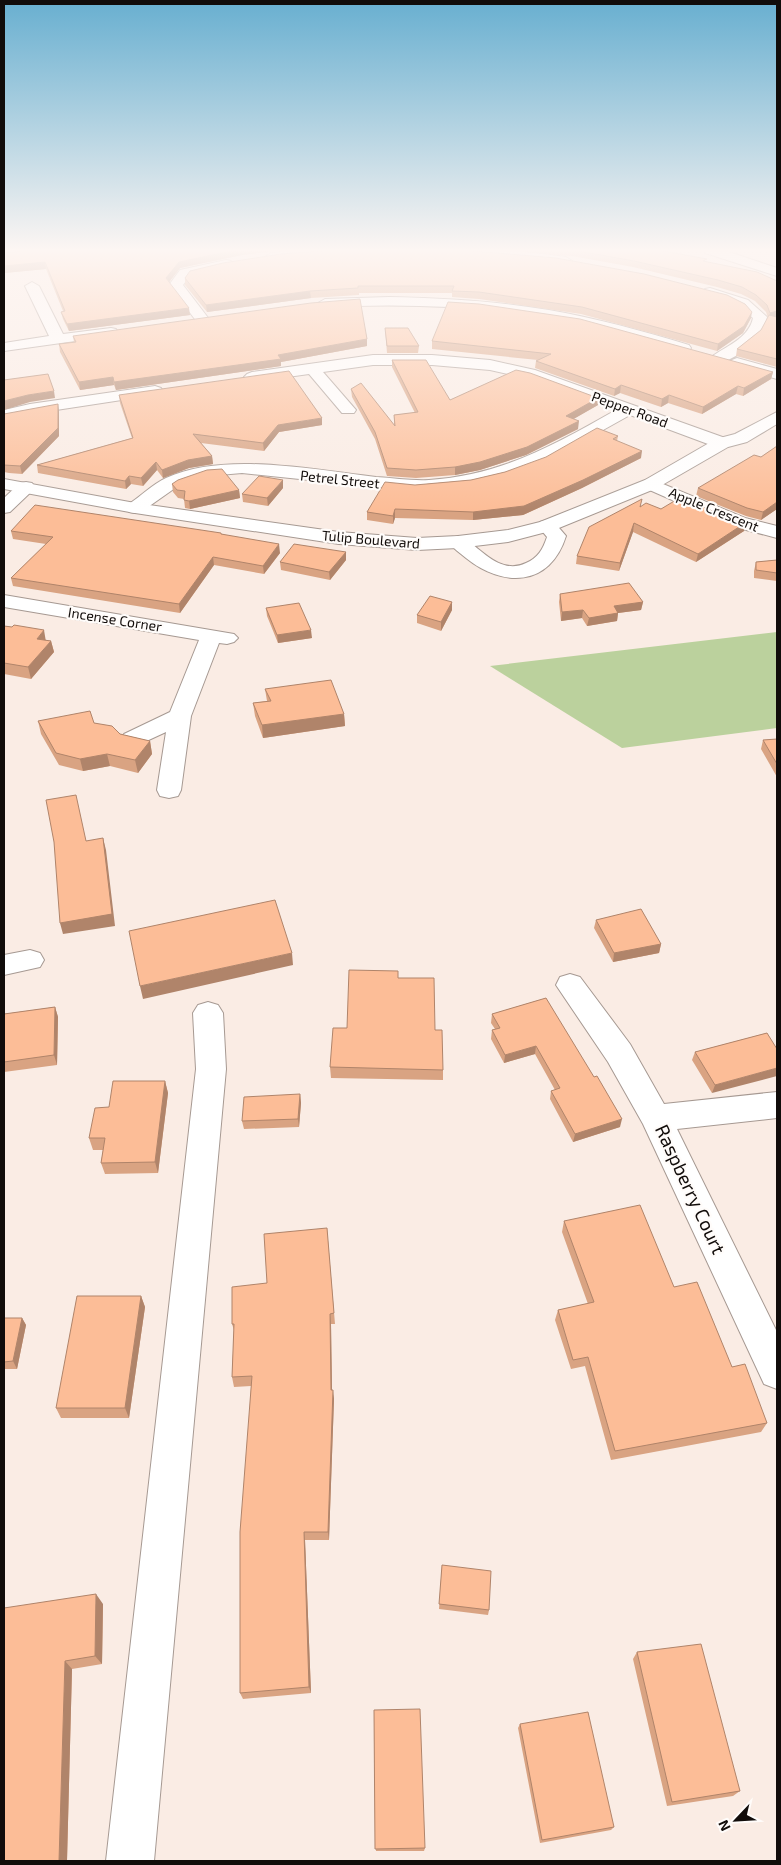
<svg xmlns="http://www.w3.org/2000/svg" width="781" height="1865" viewBox="0 0 781 1865" font-family="'Exo 2',sans-serif">
	<style>
		.green { fill: #bbd19d }
		.lines { fill: none; stroke-linecap: round; stroke-linejoin: round }
		.street-casing { stroke: #a69992; stroke-width: 2 }
		.secondary-casing { stroke: #a69992; stroke-width: 2 }
		.highway-casing { stroke: #a69992; stroke-width: 2 }
		.street { fill: #fff; fill-rule: evenodd }
		.secondary { fill: #fff; fill-rule: evenodd }
		.highway { fill: #fff; fill-rule: evenodd }
		.wall { fill: #d9a382 }
		.shaded-wall { fill: #b0846a }
		.building { fill: #fcbd97; stroke: #b0846a }
		.labels { text-anchor: middle; dominant-baseline: central; stroke-width: 4.5; stroke-linejoin: round; paint-order: stroke }
		.far-street-label { font-size: 14px; fill: #110c0a; stroke: #fffcfa }
		.near-street-label { font-size: 19px; fill: #110c0a; stroke: #fffcfa }
	</style>
	<rect width="100%" height="100%" fill="#faece4"/>
	<path class="green" d="M777,632V728L622,748L490,666Z"/>
	<g class="lines">
		<g class="street-casing">
			<path id="street" d="M296,250H345L339,254L271,261L265,257L271,253Z
				M449,250H513L566,257L572,261L566,265L508,257L455,254Z
				M226,260L231,261L233,264L231,267L190,276L183,285L209,319L207,322H197L169,285L180,270Z
				M32,282L39,286L63,334L111,328L116,329L118,332L116,335L111,336L4,351V343L49,336L25,286Z
				M710,288L748,300L767,317C764,338 739,358 719,363L714,361L711,358L714,355C729,345 749,337 753,318L732,303L705,295L703,292L705,289Z
				M389,297C443,298 496,301 549,310C596,318 643,331 689,345L691,348L689,351L684,352C650,344 616,332 582,324C497,306 411,303 325,307L318,303L325,299Z
				M373,355H432L490,360L535,370L728,439L730,443L728,447H716L630,415L544,463L504,478L470,486L415,491L242,473L208,476L178,486L141,512L135,513L129,512L126,508L129,504C141,496 153,484 166,478C224,451 314,470 376,477C394,478 412,481 429,480C502,475 554,445 616,410L530,379L490,370L432,365H373L323,372L356,410L354,413H342L309,374L252,382L247,380L244,377L247,374L252,372Z
				M737,358L777,369V379L732,366L729,363L732,360Z
				M155,386L161,388L163,391L161,394L30,414L4,420V410L30,404Z
				M651,479L745,518L777,526V538L731,526L645,488L642,484L645,480Z
				M26,482L32,483L35,487L32,491L10,512L4,513V498L20,483Z
				M547,520L554,522L566,536C550,587 503,588 466,558C460,553 453,548 448,542L451,538L458,536L465,538C482,551 502,575 526,563C538,558 543,549 547,537L538,526L540,522Z
				M4,595L234,634L238,638L234,642L227,644L219,643L191,716L181,790L178,796L169,798L160,796L157,790L166,732L140,744L132,746L124,744L120,739L124,734L170,712L199,640L4,607Z
				M30,950L40,953L44,960L40,967L4,975V955Z
				M570,974L580,977L630,1044L664,1104L777,1092V1118L677,1129L777,1332V1389L764,1384L643,1124L608,1062L556,985L560,977Z
				M208,1002L218,1005L223,1013L226,1069L154,1861H106L196,1069L193,1013L198,1005Z"/>
		</g>
		<g class="secondary-casing">
			<path id="secondary" d="M777,412V424L747,442L728,447L657,488L554,530L508,542L458,548L417,550L339,544L135,513L4,489V479L135,503L339,532L417,538L458,536L508,530L540,522L645,480L716,439L735,434Z"/>
		</g>
		<g class="highway-casing">
			<path id="highway" d="M704,250H723L777,268V276L705,253Z"/>
		</g>
		<use href="#street" class="street"/>
		<use href="#secondary" class="secondary"/>
		<use href="#highway" class="highway"/>
	</g>
	<path class="wall" d="M33,250H281L242,255L180,268L169,282L190,315L69,331L63,319L61,312L63,311L46,269L4,273V253Z
		M332,250L751,318L743,333L717,351L581,314L479,299L452,297V293H359V295L311,298L207,312L185,285V278Z
		M500,250H658L777,281V367L736,356L737,349L761,330L768,318L766,312L755,301L741,294L717,287L633,267L572,256Z
		M385,328L419,346L418,353H387Z
		M73,336L367,339V346L281,362V366L116,390L114,385L80,390L60,352L59,344L74,342Z
		M432,341L773,372L771,379L743,396L736,394L702,414L668,403L661,407L620,393L614,396L535,368L536,361L538,360L432,349Z
		M392,360L450,400L598,398V405L573,419L578,429L526,455L480,470L455,475L416,478L387,476L375,439L352,397L351,389L394,425V415L415,413L392,367Z
		M119,395L322,425L279,432L264,451L201,443L212,456L213,464L189,468L163,478L157,470L143,486L131,484L126,489L38,473L37,465L132,438L120,403Z
		M59,412V436L22,474L9,473L4,472V414Z
		M618,436L617,441L641,458L582,488L523,515L473,520L395,518L393,524L367,520V512L415,485L471,480L505,472Z
		M777,446V509L761,520L746,516L696,496L698,488L761,457Z
		M172,484L239,490L240,498L190,509L185,508L184,499L178,498L173,492Z
		M283,488L268,506L243,502L242,494Z
		M641,506L732,520L745,523L744,531L696,562L633,532L619,571L576,564L577,556Z
		M11,531L222,534L280,553L264,574L214,565L180,613L13,586L11,578L46,544L13,539Z
		M346,552V560L330,580L281,570L280,562Z
		M777,560V581L754,578V571L756,562Z
		M560,594L643,602L641,610L618,613L617,621L587,626L582,618L561,621L559,602Z
		M452,602V610L441,631L417,623V615Z
		M266,608L312,638L278,643L267,616Z
		M4,626L46,640L51,641L54,652L31,679L4,674Z
		M265,689L344,714L345,726L263,738L255,716L253,703L267,701Z
		M38,721L94,723L120,734L150,741L152,754L138,773L110,766L83,771L59,765L41,734Z
		M777,739V777L761,749L763,740Z
		M596,920L661,944L659,953L613,962L594,928Z
		M398,978L435,1030L443,1070V1080L331,1078L330,1067L347,1028Z
		M546,998L620,1127L573,1142L550,1099L551,1091L555,1090L535,1054L504,1063L491,1039L492,1030L495,1029L491,1023L492,1014Z
		M55,1007L58,1017L57,1065L4,1072V1014Z
		M767,1033L712,1093L692,1060L695,1052Z
		M165,1081L168,1093L158,1173L105,1174L101,1163L103,1150H93L89,1138Z
		M300,1094L301,1103L299,1127L244,1129L242,1121Z
		M564,1221L674,1287L732,1367L767,1423L761,1432L611,1460L585,1366L571,1369L555,1320L558,1310L588,1304L562,1232Z
		M327,1228L335,1324H331L332,1390L334,1399L329,1540H305L311,1693L243,1699L240,1693L251,1386L234,1387L232,1377L234,1330L232,1324L267,1283Z
		M141,1296L145,1307L129,1418H61L56,1408Z
		M4,1318H22L26,1325L17,1369H4Z
		M442,1565L489,1610L488,1615L439,1609Z
		M103,1604L102,1664L72,1669L67,1861H4V1608Z
		M637,1652L740,1791L733,1796L667,1806L633,1659Z
		M374,1710L425,1848L424,1851H376Z
		M520,1724L614,1827L611,1830L540,1843L518,1728Z"/>
	<path class="shaded-wall" d="M235,250H281L242,255L180,268L167,285L166,278L179,262Z
		M45,262L46,269L4,273V266Z
		M310,291L311,298L207,312L206,305Z
		M189,308L190,315L69,331L67,324Z
		M777,311V318L768,320L770,313Z
		M752,312L751,318L743,333L717,351L718,344Z
		M367,339V346L281,362V366L116,390L114,382L278,355Z
		M773,372L771,379L743,396L744,388Z
		M113,377L114,385L80,390L79,382Z
		M621,385L620,393L614,396L615,389Z
		M738,386L736,394L702,414L703,407Z
		M54,391L55,398L30,402L4,410V401L28,395Z
		M669,395L668,403L661,407L662,399Z
		M598,398V405L565,424L566,416Z
		M58,404L59,412V436L22,474L20,466Z
		M322,418V425L279,432L264,451L263,443L278,425Z
		M579,421L578,429L526,455L480,470L455,475V467Z
		M642,451L641,458L582,488L523,515L473,520V512Z
		M212,456L213,464L189,468L163,478L162,470L188,460Z
		M156,462L157,470L143,486L141,478Z
		M129,476L131,484L126,489L125,481Z
		M283,480V488L268,506L267,498Z
		M239,490L240,498L190,509L189,501Z
		M777,502V509L761,520L763,512Z
		M395,509V518L393,524V516Z
		M634,523L633,532L619,571L620,563Z
		M745,523L744,531L696,562L698,554Z
		M279,544L280,553L264,574L263,566Z
		M346,552V560L330,580L329,572Z
		M213,557L214,565L180,613L179,604Z
		M452,602V610L441,631V622Z
		M643,602L641,610L618,613L617,621L587,626L589,618L614,606Z
		M583,610L582,618L561,621L562,612Z
		M44,630L46,642L37,639Z
		M311,630L312,638L278,643L277,635Z
		M51,641L54,652L31,679L28,667Z
		M344,714L345,726L263,738L262,725Z
		M150,741L152,754L138,773L135,760Z
		M107,754L110,766L83,771L80,759Z
		M103,838L106,850L115,926L63,934L60,923Z
		M661,944L659,953L613,962L614,953Z
		M292,953L293,965L143,999L140,986Z
		M55,1007L58,1017L57,1065L54,1055Z
		M536,1046L535,1054L504,1063L505,1055Z
		M777,1068V1076L712,1093L715,1085Z
		M165,1081L168,1093L158,1173L155,1162Z
		M300,1094L301,1103L299,1127L298,1119Z
		M622,1119L620,1127L573,1142L575,1134Z
		M141,1296L145,1307L129,1418L125,1408Z
		M330,1314L331,1324L332,1399L331,1390Z
		M22,1318L26,1325L17,1369L13,1361Z
		M333,1390L334,1399L329,1540L328,1532Z
		M304,1532L305,1540L311,1693L309,1687Z
		M96,1594L103,1604L102,1664L95,1656Z
		M65,1661L72,1669L67,1861H59Z"/>
	<path class="building" d="M33,250H235L179,262L166,278L189,308L67,324L61,312L65,311L45,262L4,266V253Z
		M332,250H462L556,258L644,274L727,295L745,304L752,312L744,326L718,344L582,307L479,292L452,291L454,286H358V288L310,291L206,305L185,278L190,271L223,263L281,254Z
		M573,250H658L707,259L703,261L757,272L777,281V311L770,313L767,305L756,295L742,287L718,280L634,261Z
		M360,299L367,339L278,355L281,359L114,382L113,377L79,382L59,344L76,342L73,336L311,303Z
		M448,302L479,304L580,319L773,372L744,388L738,386L703,407L669,395L662,399L621,385L615,389L536,361L551,354L432,341Z
		M769,315L777,317V359L737,349L761,330Z
		M385,328H408L419,346H387Z
		M392,360H426L450,400L516,370L530,373L598,398L566,416L579,421L527,447L480,462L455,467L416,470L387,468L375,432L351,389L361,383L395,426L394,415L418,412Z
		M289,371L322,418L278,425L263,443L193,434L212,456L188,460L162,470L156,462L141,478L129,476L125,481L37,465L133,438L119,395Z
		M48,374L54,391L28,395L4,401V380Z
		M58,404V428L20,466L4,465V414Z
		M597,428L618,436L613,439L642,451L583,480L524,506L473,512L395,509L393,516L367,512L385,482L415,485L471,480L505,472L546,457Z
		M777,446V502L763,512L747,508L698,488L754,455L761,457Z
		M222,469L239,490L189,501L184,500L185,491L177,490L172,484L178,480L207,470Z
		M259,476L283,480L267,498L242,494Z
		M681,497L732,520L745,523L698,554L634,523L620,563L577,556L589,527L642,499L640,507L646,503L661,509Z
		M35,505L221,533V534L279,544L263,566L213,557L179,604L11,578L53,537L11,531Z
		M294,544L346,552L329,572L280,562Z
		M777,560V573L756,570V562Z
		M629,583L643,602L614,606L618,613L589,618L583,610L562,612L560,594Z
		M430,596L452,602L441,622L417,615Z
		M299,603L311,630L277,635L266,608Z
		M14,625L44,630L37,639L51,641L28,667L4,663V626L12,627Z
		M331,680L344,714L262,725L253,703L271,701L265,689Z
		M90,711L94,723L112,726L120,734L150,741L135,760L107,754L80,759L56,753L38,721Z
		M777,739V764L763,740Z
		M76,795L86,841L103,838L112,914L60,923L54,842L46,800Z
		M275,900L292,953L140,986L129,931Z
		M641,909L661,944L614,953L596,920Z
		M349,970L398,971V978H434L435,1030H442L443,1070L330,1067L333,1028H347Z
		M546,998L594,1077L597,1076L622,1119L575,1134L551,1091L560,1088L536,1046L505,1055L492,1030L500,1028L492,1014Z
		M55,1007L54,1055L4,1062V1014Z
		M767,1033L777,1049V1068L715,1085L695,1052Z
		M113,1081H165L155,1162L101,1163L105,1138H89L95,1108L109,1107Z
		M300,1094L298,1119L242,1121L244,1097Z
		M640,1205L674,1287L697,1282L732,1367L745,1364L767,1423L615,1451L588,1357L573,1360L558,1310L594,1302L564,1221Z
		M327,1228L334,1313L330,1314L331,1390H333L328,1532H304L309,1687L240,1693V1532L252,1376L232,1377L234,1324H232V1287L267,1283L264,1234Z
		M77,1296H141L125,1408H56Z
		M4,1318H22L13,1361L4,1362Z
		M442,1565L491,1571L489,1610L439,1604Z
		M96,1594L95,1656L65,1661L59,1861H4V1608Z
		M701,1644L740,1791L672,1802L637,1652Z
		M420,1709L425,1848L375,1849L374,1710Z
		M588,1712L614,1827L542,1840L520,1724Z"/>
	<linearGradient id="sky" x2="0" y2="1"><stop stop-color="#68afd0"/><stop offset="0.49" stop-color="#fdf6f3"/><stop offset="1" stop-color="#fdf6f3" stop-opacity="0"/></linearGradient>
	<rect width="781" height="511" fill="url(#sky)"/>
	<g class="labels">
		<g class="far-street-label">
			<text transform="translate(630 409) rotate(20)">Pepper Road</text>
			<text transform="translate(340 479) rotate(6)">Petrel Street</text>
			<text transform="translate(714 509) rotate(22)">Apple Crescent</text>
			<text transform="translate(371 539) rotate(5)">Tulip Boulevard</text>
			<text transform="translate(115 619) rotate(9)">Incense Corner</text>
		</g>
		<g class="near-street-label">
			<text transform="translate(691 1189) rotate(65)">Raspberry Court</text>
		</g>
	</g>
	<rect width="781" height="1865" fill="none" stroke="#110c0a" stroke-width="10"/>
	<g transform="translate(736 1820) rotate(245)" stroke="#fffcfa" stroke-width="4" paint-order="stroke">
	<path d="M0-4L9 19L0 12L-9 19Z" fill="#110c0a"/>
	<text y="-8" font-size="14" font-weight="bold" text-anchor="middle" fill="#110c0a">N</text>
	</g>
</svg>
